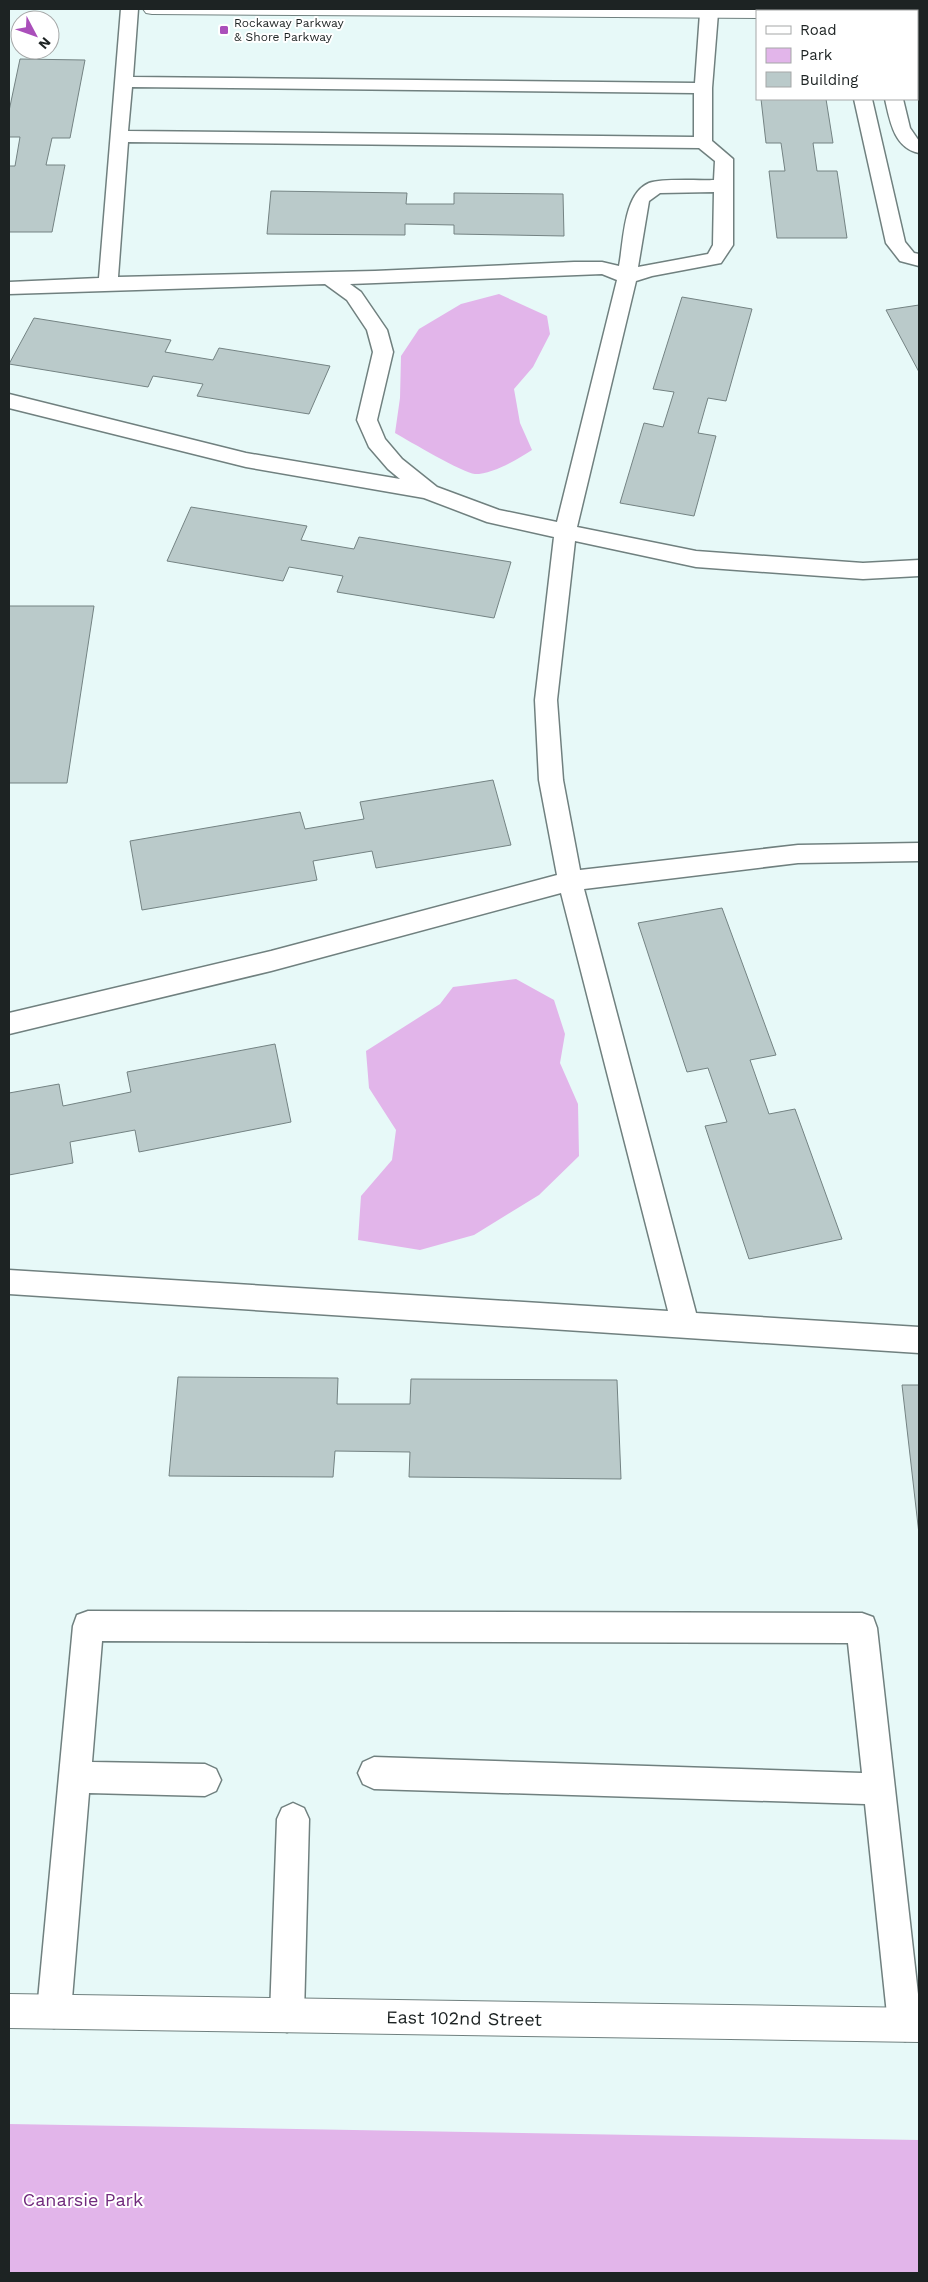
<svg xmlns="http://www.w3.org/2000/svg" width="928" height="2282" viewBox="0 0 928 2282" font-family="'Work Sans',sans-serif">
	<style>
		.green { fill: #e2b5ea }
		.building { fill: #bacaca; stroke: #748383 }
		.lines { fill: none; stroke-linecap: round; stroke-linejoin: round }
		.service-casing { stroke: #70807f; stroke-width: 3 }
		.minor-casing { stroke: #70807f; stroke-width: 2 }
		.secondary-casing { stroke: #70807f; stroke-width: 2 }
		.service { fill: #fff; fill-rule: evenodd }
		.minor { fill: #fff; fill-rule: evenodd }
		.secondary { fill: #fff; fill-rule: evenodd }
		.poi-dot { fill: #aa4fba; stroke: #fff; stroke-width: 2 }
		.labels { text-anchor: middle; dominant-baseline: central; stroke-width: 4; stroke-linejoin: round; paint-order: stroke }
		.far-poi-label { font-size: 12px; fill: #1d2323; stroke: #fff; text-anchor: start }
		.near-street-label { font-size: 18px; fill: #1d2323; stroke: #fff }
		.near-park-label { font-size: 18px; fill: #712b7d; stroke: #fff }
	</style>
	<rect width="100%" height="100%" fill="#e7f9f8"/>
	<path class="green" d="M499,294L547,316L550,334L533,367L514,389L520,423L532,450C518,459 493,474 475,474C463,473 409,441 395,433L400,398L401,356L419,329L461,304Z
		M516,979L554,1000L565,1034L560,1063L578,1104L579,1156L539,1195L474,1235L420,1250L358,1240L361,1196L392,1160L396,1130L369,1088L366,1051L440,1004L453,987Z
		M9,2124L919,2140V2273H9Z"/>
	<path class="building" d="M20,59L85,60L70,138H52L46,165H65L52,232H9V166H15L20,137H9V111Z
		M761,99H826L833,143H813L817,171H837L847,238H777L769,171H785L781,143H766Z
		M271,191L407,193L406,204H454V193L563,194L564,236L454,234V225L405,224V235L267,234Z
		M682,297L752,309L726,401L708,398L698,433L716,436L694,516L620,503L644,423L663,427L674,392L653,389Z
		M919,305V372L886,310Z
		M34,318L171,340L165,352L213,360L219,348L330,366L309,414L197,396L203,384L153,376L148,387L9,364Z
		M191,507L307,526L301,540L354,549L359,537L511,562L494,618L337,592L343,576L289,567L283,581L167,561Z
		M9,606H94L67,783H9Z
		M493,780L511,845L376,868L372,851L313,861L317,880L142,910L130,841L300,812L305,829L364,819L360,802Z
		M722,908L776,1055L750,1060L769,1114L795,1109L842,1239L749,1259L705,1126L727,1122L708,1068L687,1072L638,923Z
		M275,1044L291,1122L139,1152L135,1130L70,1142L73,1163L9,1175V1093L59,1084L63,1106L131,1092L127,1072Z
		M178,1377L338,1378L337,1404H410L411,1379L617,1380L621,1479L409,1477L410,1452L335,1451L333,1477L169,1476Z
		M902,1385H919V1534Z"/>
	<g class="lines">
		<g class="service-casing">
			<path id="service" d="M121,9H138L133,77L695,83L700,13L705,9H715L718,13L712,88V141L733,159V245L721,263L652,276L636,281L577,527L696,551L863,563L919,560V576L863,579L696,567L575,541L557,700L563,780L580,870L798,845L919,843V861L798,863L584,889L696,1313L919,1327V1353L9,1294V1270L668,1311L561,893L271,971L9,1034V1013L271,951L557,875L539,780L535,700L554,537L487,522L424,498L246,467L9,408V394L246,453L400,479L388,469L369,447L357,420L373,352L367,330L347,300L325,284L9,294V282L99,278ZM132,87L694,93V137L128,131ZM128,142L699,148L715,161L714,180C699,181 662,178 649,183C623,194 624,241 619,266L602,262H574L375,271L118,277ZM714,192L713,245L708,254L638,267L649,201L660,193ZM602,274L617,280L557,522L499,510L437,487L402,459L385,439L377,420L393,352L387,330L361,292L350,284Z
				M917,82H919V92H917Z
				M854,99H872L905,242L914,253L919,254V266L900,261L886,243Z
				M885,99H903L910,128L919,141V153C894,148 890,121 885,99Z
				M88,1611L862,1613L873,1617L877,1628L919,2003V2030L917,2036L905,2041L893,2036L888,2024L865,1804L374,1789L363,1784L358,1773L363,1762L374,1757L862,1773L848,1643L102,1641L92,1762L205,1764L216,1769L221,1780L216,1791L205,1796L89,1793L71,2011L66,2023L54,2028L42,2023L37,2011L73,1626L77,1615Z
				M293,1803L304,1808L309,1819L304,2015L299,2027L287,2032L275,2027L270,2015L277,1819L282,1808Z"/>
		</g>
		<g class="minor-casing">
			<path id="minor" d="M9,1994L919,2008V2042L9,2028Z"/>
		</g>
		<g class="secondary-casing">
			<path id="secondary" d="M143,9H762L765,11H757V18L152,14L146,13Z
				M919,9V19H917V11H910Z"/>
		</g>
		<use href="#service" class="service"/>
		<use href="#minor" class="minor"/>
		<use href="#secondary" class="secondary"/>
	</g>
	<rect class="poi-dot" x="219" y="25" width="10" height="10" rx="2.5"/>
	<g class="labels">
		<g class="far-poi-label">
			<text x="234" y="23">Rockaway Parkway<tspan x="234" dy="14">&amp; Shore Parkway</tspan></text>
		</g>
		<g class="near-street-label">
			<text transform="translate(464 2018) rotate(1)">East 102nd Street</text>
		</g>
		<g class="near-park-label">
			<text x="83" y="2199">Canarsie Park</text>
		</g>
	</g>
	<rect width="928" height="2282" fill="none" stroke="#1d2323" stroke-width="20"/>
	<rect x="756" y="10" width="162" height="90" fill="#ffffff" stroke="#a5a7a7"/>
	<rect x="766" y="26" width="25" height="8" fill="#ffffff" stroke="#a5a7a7"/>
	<text x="800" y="35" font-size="15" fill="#1d2323">Road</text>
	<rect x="766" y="48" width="25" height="15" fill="#e2b5ea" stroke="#a5a7a7"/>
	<text x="800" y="60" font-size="15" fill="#1d2323">Park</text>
	<rect x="766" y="72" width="25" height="15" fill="#bacaca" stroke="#a5a7a7"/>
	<text x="800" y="85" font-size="15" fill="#1d2323">Building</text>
	<g transform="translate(35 35) rotate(131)"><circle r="24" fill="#ffffff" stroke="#a5a7a7"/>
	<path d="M0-4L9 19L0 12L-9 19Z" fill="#aa4fba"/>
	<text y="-8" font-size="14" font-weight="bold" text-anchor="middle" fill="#1d2323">N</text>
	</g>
</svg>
